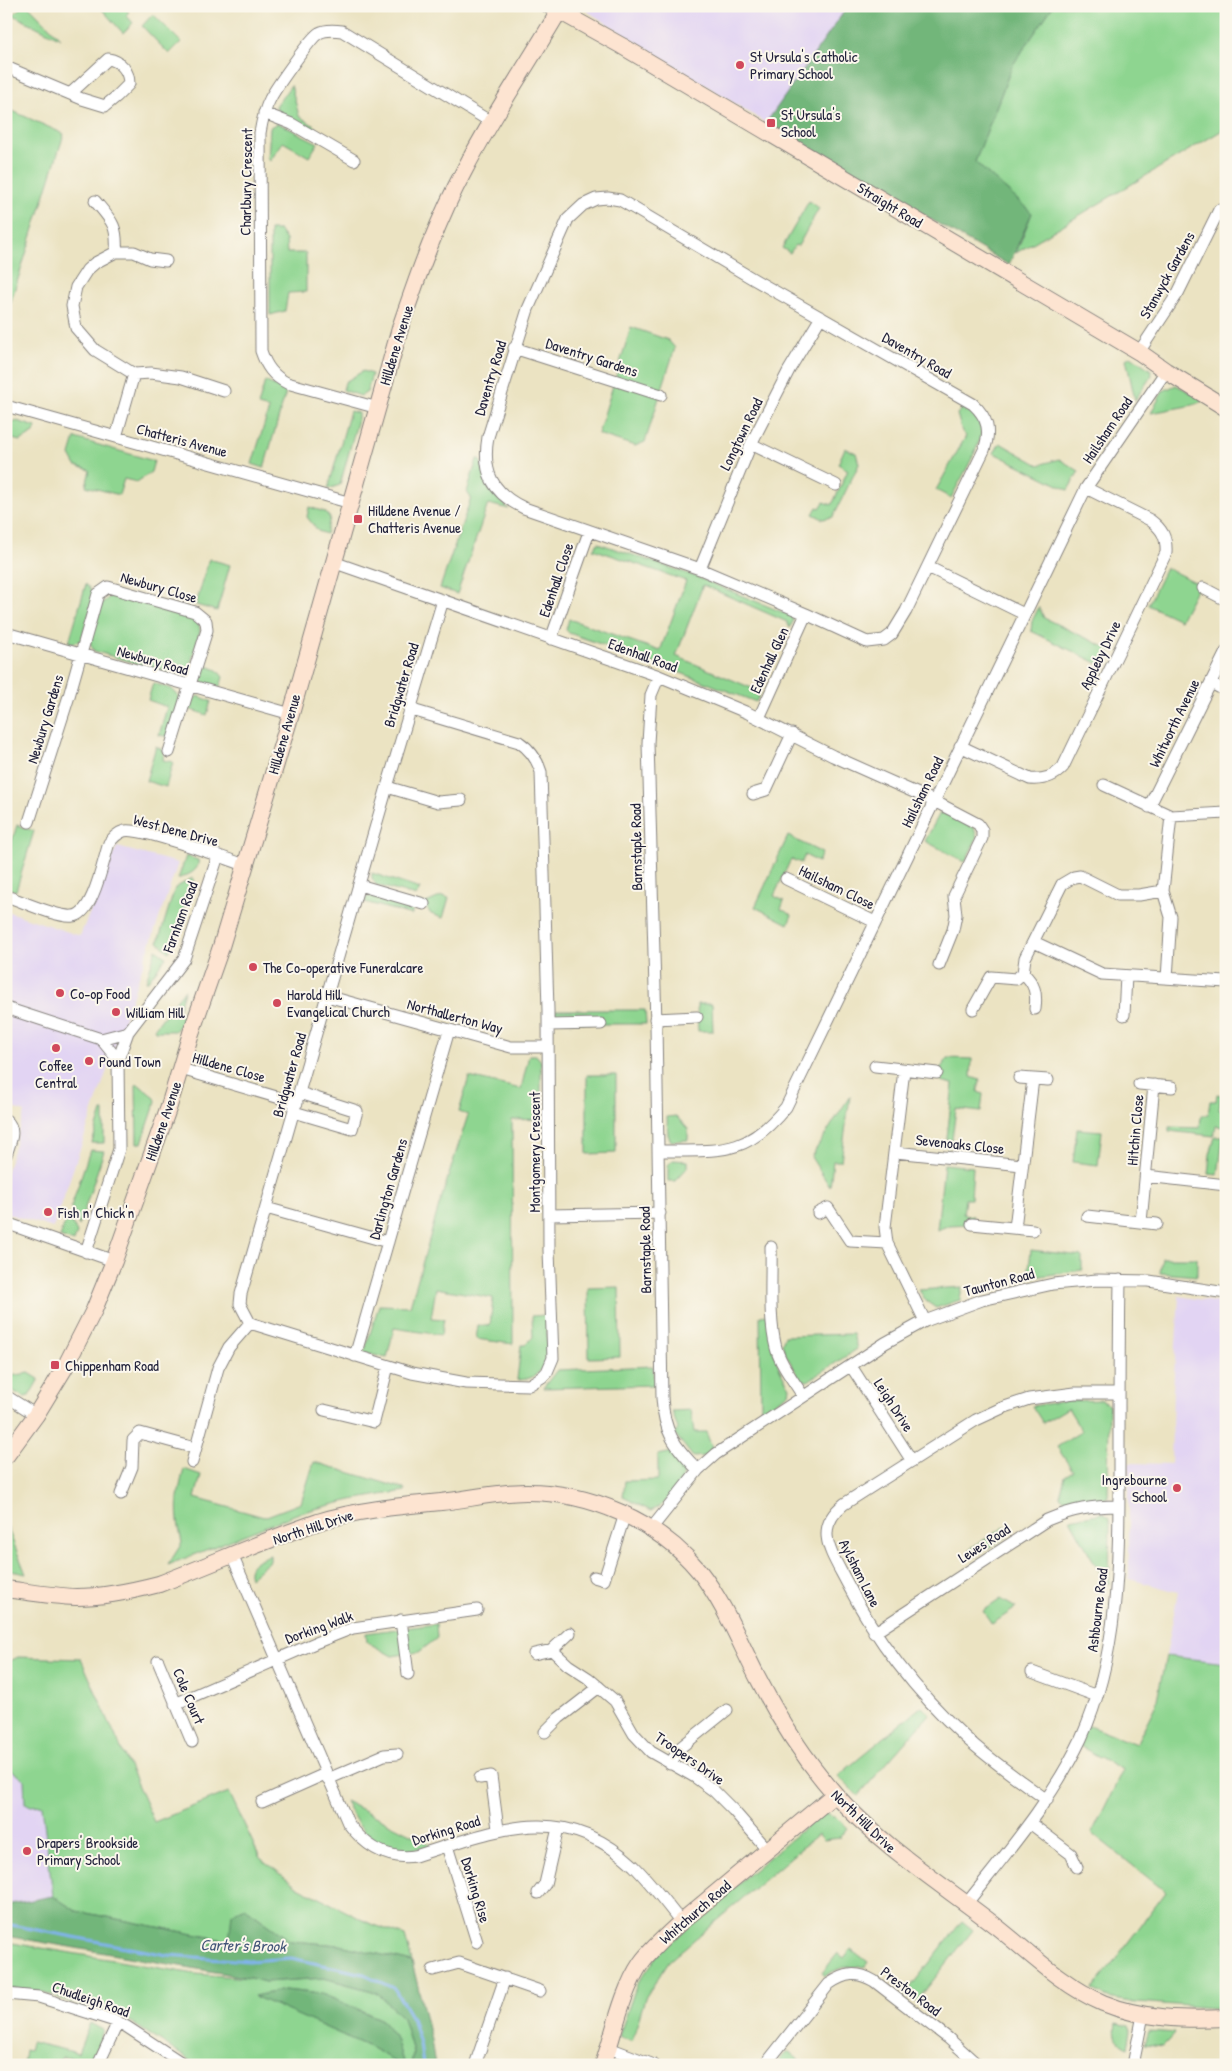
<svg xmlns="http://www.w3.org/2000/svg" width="1232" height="2071" viewBox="0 0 1232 2071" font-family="'Patrick Hand',sans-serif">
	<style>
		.built { fill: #e2d4f3 }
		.green { fill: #8ed590; stroke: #587c66 }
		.forest { fill: #72b67a; stroke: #4a6c5a }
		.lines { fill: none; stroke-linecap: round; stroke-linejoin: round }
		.stream { stroke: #81b3ed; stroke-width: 3 }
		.street-casing { stroke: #86827e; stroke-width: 13 }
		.secondary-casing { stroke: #86827e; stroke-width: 18 }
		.street { stroke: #fff; stroke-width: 11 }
		.secondary { stroke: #fde4d1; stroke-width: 16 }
		.poi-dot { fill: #d1495b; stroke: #fbf7ec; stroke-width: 2 }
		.labels { text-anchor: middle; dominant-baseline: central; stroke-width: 4; stroke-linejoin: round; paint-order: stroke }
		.poi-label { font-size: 15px; fill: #22223b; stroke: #fbf7ec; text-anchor: start }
		.street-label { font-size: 15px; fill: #22223b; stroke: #fbf7ec }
		.water-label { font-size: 16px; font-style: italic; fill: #435579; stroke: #fbf7ec }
	</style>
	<rect width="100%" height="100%" fill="#fbf7ec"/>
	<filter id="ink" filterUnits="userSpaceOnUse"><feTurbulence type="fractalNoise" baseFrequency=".02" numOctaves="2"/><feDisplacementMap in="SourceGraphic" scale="10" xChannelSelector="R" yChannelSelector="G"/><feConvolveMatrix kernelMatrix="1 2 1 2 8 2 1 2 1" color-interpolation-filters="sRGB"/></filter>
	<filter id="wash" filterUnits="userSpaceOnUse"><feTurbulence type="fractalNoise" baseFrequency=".0096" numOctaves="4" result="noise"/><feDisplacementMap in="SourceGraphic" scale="20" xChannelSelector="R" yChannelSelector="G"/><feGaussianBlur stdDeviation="1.12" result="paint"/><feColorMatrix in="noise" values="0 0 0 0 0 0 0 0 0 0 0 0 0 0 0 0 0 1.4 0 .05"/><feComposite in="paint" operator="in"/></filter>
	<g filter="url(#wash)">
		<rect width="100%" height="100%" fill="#ebe3c2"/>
		<path class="built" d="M579,6H848L766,123Z
			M117,847L178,863L53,1228L6,1213V1173L25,1112L6,1106V911L80,936Z
			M1179,1296L1226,1304V1663L1166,1656L1178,1592L1129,1579V1463L1171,1464L1173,1391Z
			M6,1767L24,1779L32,1806L42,1804L53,1896L6,1905Z"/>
		<path class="green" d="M22,6H29L61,39L13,15Z
			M99,6H123L129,12L126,15L133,23L123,33Z
			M1053,6H1226V128L1016,253L1032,213L975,162L1012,66Z
			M153,14L181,42L169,54L142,26Z
			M291,85L299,116L316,127L312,132L279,115L276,106Z
			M6,108L64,134L6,317Z
			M278,123L318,143L309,157L283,142L270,161L268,159L270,127Z
			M809,201L819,208L798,246L795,245L790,253L782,248Z
			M270,230H279L286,240L287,253H306V292L288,293L285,311L270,315Z
			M631,327L668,340L675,348L645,442L635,446L598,434Z
			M1131,356L1151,370L1152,375L1135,400L1126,359Z
			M363,371L372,374L367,392L361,396L343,390L345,382Z
			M265,381L286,392L264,468L252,464L269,409L258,406Z
			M1176,385L1205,400L1193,405L1151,413L1163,391Z
			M962,408C971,412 981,419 981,431C982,444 958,484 951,498L936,490L966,436L962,432L957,414Z
			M350,411L358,413V419L340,485L328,489Z
			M17,421L36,427L34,433L20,441L8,438L10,424Z
			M75,438L154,461L151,472L137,482L124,479L119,495L86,486L90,470L76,466L70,455Z
			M1000,443L1039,465L1059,459L1079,471L1068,490L994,453Z
			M845,448L856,453L859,464L833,517L823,519L813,514L817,507L820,508L824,502L832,505L848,470L838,464Z
			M477,459H480L488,488L509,509L488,504L457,594L440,588L471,498L467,492Z
			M309,507L325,512L330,518L326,534L318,531L307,517Z
			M598,543L689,574L792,616L793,621L790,628L787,622L703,585L676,656L761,692L756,702L663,666L569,633L566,630L569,619L660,651L686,581L593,549Z
			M209,559L230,565L217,611L196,605Z
			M1166,568L1199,584L1180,620L1148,605Z
			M86,584L95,595L81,640L68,645Z
			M112,595L193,616L199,624L200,631L189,670L180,676L94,651L90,643L102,603Z
			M1039,607L1044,618L1111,650L1103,666L1031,631L1032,621Z
			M202,664L217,670L223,677L220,687L202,682L199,676Z
			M153,683L172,689L180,698L169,737L159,735L167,707L148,700Z
			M198,696L211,701L207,715L189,709L191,701Z
			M156,746L164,751L163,760L173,762L166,787L146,781Z
			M940,813L951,815L974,828L977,838L965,862L925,841Z
			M17,825L34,831L16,891L6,888V861Z
			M788,836L822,853L818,862L805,855L801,863L791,859L774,896L784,901L781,909L792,915L788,924L755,907Z
			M186,856L198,860C200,872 186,875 178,879Z
			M372,873L420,889L416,896L376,885L372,878Z
			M192,878L194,879L169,952L158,942L175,888Z
			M372,896L412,906V915L365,902L366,897Z
			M442,896L449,898L443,918L431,914L424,904Z
			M156,949L166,957L148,981H146Z
			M185,989L177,1013L185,1016L181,1024L175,1031H155L154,1029Z
			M697,1004H712L713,1031H698Z
			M555,1010H645L646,1024H601L555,1020Z
			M529,1055H536L541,1061V1119L512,1120L513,1344L476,1339L478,1325L490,1326L493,1298L436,1288L431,1318L444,1319L441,1335L394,1328L387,1358L364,1353L379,1305L410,1306L438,1209L468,1115L459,1112L469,1077L521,1089Z
			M948,1058L972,1059L971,1077L980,1080L978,1092L983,1094L981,1112L956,1109L951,1147H946L953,1084L941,1081L937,1073Z
			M587,1075H616V1153L587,1154Z
			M138,1084L155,1098L156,1101L142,1143H137L136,1085Z
			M1217,1094L1221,1095L1219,1110L1226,1112L1224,1127L1216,1126L1214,1136L1169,1131V1127L1200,1128L1201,1115H1208L1210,1101H1216Z
			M850,1096L841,1161H833L830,1187L811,1157Z
			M102,1111H104V1143H92Z
			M676,1116L688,1129V1140L671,1141L668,1135L667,1117Z
			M1077,1129L1102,1131L1098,1165L1073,1162Z
			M1215,1137H1223L1218,1175L1208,1174L1210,1154Z
			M90,1150L104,1151L79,1226L71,1207Z
			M673,1160L688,1161V1167L675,1181H668V1165Z
			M944,1164L973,1167L971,1199H965L963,1214L973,1216L972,1224L950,1225L937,1230Z
			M68,1214L77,1233L74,1242L60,1237Z
			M1031,1250L1082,1256V1270L1028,1278Z
			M1162,1258H1197V1276L1160,1273Z
			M619,1287L620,1357L589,1358L588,1288Z
			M962,1287L960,1300L936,1308L926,1301L919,1290Z
			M546,1315C547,1342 554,1380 517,1380L521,1345H525L533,1337L532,1316Z
			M767,1315C771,1344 774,1363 790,1387L789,1393L765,1409L761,1408L760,1316Z
			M853,1334L857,1349L808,1381L801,1380L786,1355L782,1343L785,1336Z
			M653,1366L654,1385L543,1388L557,1370Z
			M29,1373L39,1379L29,1396L24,1397L6,1387L10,1376Z
			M1101,1400L1109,1405L1108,1496L1107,1498L1067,1502L1060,1496L1065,1476L1073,1471L1057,1447L1082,1431L1068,1408L1043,1423L1032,1406L1067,1401Z
			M691,1410L694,1432H706L713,1450L706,1456L693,1457L675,1434L678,1429L672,1411Z
			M673,1452L686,1465C686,1475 670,1499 662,1505C659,1507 654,1509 651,1511L623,1497L625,1481L658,1480V1455Z
			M314,1462L405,1489V1491L351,1500L299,1513L168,1565L182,1543C175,1511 176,1500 184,1469L201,1475L195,1498L264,1517L301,1503Z
			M1103,1513L1110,1518L1109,1584L1104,1580L1070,1519Z
			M6,1524L26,1574L6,1570Z
			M1006,1526L1011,1534L974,1557L969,1549Z
			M270,1555V1561L250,1578C245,1564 259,1559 270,1555Z
			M1001,1599L1016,1608L992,1624L983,1611Z
			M436,1624L437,1638L419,1652L392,1656L367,1642L366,1633Z
			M1166,1656L1226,1663V2009L1124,2001L1108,1998L1092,1990L1166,1892L1092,1833L1123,1770L1078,1745L1086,1725L1136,1744L1156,1704Z
			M18,1657L81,1659L154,1822L229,1792L260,1858L298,1887L369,1923L405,1936L412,1962L340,1945L291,1941L245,1908L229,1941L76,1911L53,1896L42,1805L31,1806L25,1803L24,1779L6,1767V1663Z
			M922,1706L930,1714L858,1796L838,1776Z
			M345,1801L432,1845C383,1861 366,1842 345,1801Z
			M823,1812L837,1818L847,1828L839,1838L824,1840L818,1834L669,1961L645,1998L632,2042L619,2036L637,1984L661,1951L686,1927Z
			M962,1921L973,1930L916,2002L905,1994Z
			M6,1942L195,1974L250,1978L265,1982L324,1978L376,1992L403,2018L413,2052L411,2065H404L396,2039L382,2020L365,2012L322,1994L284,1990L255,1996L372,2048L396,2062L397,2065H197L129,2021L37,1991L6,1988Z
			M851,1949L868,1962L864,1968C849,1964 838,1968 825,1976L822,1973L838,1953L844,1958Z
			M90,2023L103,2030L91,2064L84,2063L83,2065H78L79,2059L62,2057L56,2065H23L25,2050L29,2051L31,2042L78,2053Z
			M1116,2023L1129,2026L1131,2031L1128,2047C1116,2042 1114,2035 1116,2023Z
			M1149,2031L1175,2033L1163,2046L1145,2044Z
			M788,2051L805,2065H786L779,2060Z"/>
		<path class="forest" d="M848,6H1053L1012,66L975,162L1032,213L1009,265L766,123Z
			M53,1896L76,1911L229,1941L232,1914L245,1908L291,1941L340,1945L412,1962L431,2040L435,2065H411L413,2052L403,2018L376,1992L324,1978L265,1982L250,1978L6,1936V1905Z
			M284,1990L322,1994L382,2020L396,2039L404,2065H397L396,2062L372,2048L254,1996Z"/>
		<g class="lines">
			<path class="stream" d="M6,1924L167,1955L249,1961L291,1958L364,1974L394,1988L412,2018L420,2044L423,2065"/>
		</g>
	</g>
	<g filter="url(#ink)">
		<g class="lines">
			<g class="street-casing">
				<path id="street" d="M6,67L82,99L105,106L117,96L129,84C129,71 121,61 108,59L71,93
					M264,113L292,124L354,160
					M608,198L620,200L755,280L973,404C988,418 991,431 984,450L906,611L892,634L884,640L867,642L806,614L700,569L524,508C492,493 482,472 488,437L528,309L568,219L583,205L596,199Z
					M95,201C111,220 118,225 116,252
					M166,261L150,259L134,252H116L95,263L87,270L76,287L72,306L76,328L95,350L134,374L151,373L181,377L224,391
					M514,348L661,395
					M1139,352L1178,293L1219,210
					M6,406L351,503
					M378,408L287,383C273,376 266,366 261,351L260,133C262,121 264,110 270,99C275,89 311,37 319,33C326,29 335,30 342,31L491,122
					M116,437L134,374
					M751,444L836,485
					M333,562L659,676L748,713L833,756L934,801L978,824L982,830V838L954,896L956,915L953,930L939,965
					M928,567L1024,614
					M700,569L751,444L789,370L821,317
					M1203,588L1226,600
					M6,633L291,714
					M551,639L589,532
					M659,676L651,695L648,743L656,1024L662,1398C664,1432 674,1446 698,1470
					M1211,683L1226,691
					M759,718L806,614
					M960,746L1030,779C1044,780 1054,777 1063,767L1166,553C1167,537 1162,529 1150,520L1086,488
					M1104,785L1171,816L1226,813
					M387,787L438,802L461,800
					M753,794L766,790L792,734
					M1149,807L1226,652
					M29,822L69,696L98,594L108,587L195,612L206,621L207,630L169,752
					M786,879L875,922
					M359,885L424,904
					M6,896C22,901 57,918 73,916C93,915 103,861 109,843C113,838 117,833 124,831C141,827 224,858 245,865
					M1034,942L1102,974L1226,982
					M1023,973C1035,984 1037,993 1035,1009
					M1167,978L1171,917L1163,891L1171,816
					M327,996L511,1047H548
					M6,1008L101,1039L118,1060
					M973,1009L991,977L1016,979L1023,973L1025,958L1062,884L1074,877L1080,876L1118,895H1139L1163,891
					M1124,1015L1126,976
					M655,1019L697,1017
					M548,1025L601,1024
					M101,1039L128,1032
					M875,1066L937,1073
					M181,1069L297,1103
					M904,1070L885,1227L887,1243L925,1321
					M1019,1078L1048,1080
					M1139,1084L1172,1087
					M294,1112L352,1129L357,1111L300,1093
					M6,1120C17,1130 10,1142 6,1155
					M658,1151C718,1150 745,1158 786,1107L1086,488L1166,371
					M895,1152L1022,1165
					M1146,1176L1226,1185
					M266,1208L388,1242
					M818,1213L828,1208L850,1241L887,1243
					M549,1215L660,1213
					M1087,1216L1157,1224
					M1141,1222L1154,1085
					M6,1223L114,1261
					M972,1224L1033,1230
					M1015,1228L1033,1079
					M771,1247C772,1280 768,1316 776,1348C781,1366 794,1381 803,1396
					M86,1252L119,1149L118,1060L128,1032L184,959L218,856
					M250,1323L412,1373L466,1383L529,1385L542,1377L547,1372L553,1358L549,1250L548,1010L541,772C537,759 531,750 519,742L409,709
					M355,1356L449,1030
					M851,1366L912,1461
					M6,1396L36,1415
					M324,1410L374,1422L388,1366
					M192,1462L218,1368L229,1347L250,1323L240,1304L241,1294L387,787L443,600
					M121,1494L132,1467L133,1440L140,1433L195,1448
					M651,1529L698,1470L716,1454L885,1343L925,1321L982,1300L1053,1284L1097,1280L1149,1281L1226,1293
					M232,1555L348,1823C365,1846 386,1860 415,1856C495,1831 562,1799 634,1866C651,1883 666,1903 681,1922
					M594,1577L604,1580L625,1514
					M401,1620L408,1674
					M874,1633L1047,1520C1073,1509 1092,1506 1119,1506
					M552,1650L568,1665L588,1678L615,1701L634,1734L651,1752L695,1777L714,1791L733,1810L768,1850
					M534,1654L552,1650L570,1633
					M158,1661L192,1742
					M1032,1672L1097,1696
					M175,1704L315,1643L353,1628L477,1610
					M545,1732L559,1718L599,1687
					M670,1764L681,1747L727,1710
					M480,1778L491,1776L498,1829
					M328,1779L384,1755L397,1754
					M1047,1800C1019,1780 990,1760 965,1737C916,1692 876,1640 846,1581C831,1552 813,1529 844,1504L976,1420L1002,1408L1029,1399L1075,1393H1119
					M262,1802L325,1774
					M1030,1823L1071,1854L1077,1867
					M447,1846L477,1942
					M538,1893L545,1884L558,1828
					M967,1903C1008,1851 1052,1800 1081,1739C1121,1651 1119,1552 1119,1457C1119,1398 1119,1339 1120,1280
					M433,1970L459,1963L540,1991
					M6,1994L39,1997L118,2022L127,2027L185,2065
					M609,2048L654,2065
					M98,2065L118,2022
					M475,2065L505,1978
					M765,2065L829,1984C845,1973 857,1971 874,1981L948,2038L978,2065
					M1133,2065L1143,2015"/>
			</g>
			<g class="secondary-casing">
				<path id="secondary" d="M550,6L622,46L1139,352L1166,371L1226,408
					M6,1456L36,1415L64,1369L94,1310L114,1261L169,1106L191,1033L220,950L291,714L401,325C419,272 438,219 465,169C493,115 528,64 559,11
					M6,1589C29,1592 52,1596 76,1597C104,1597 132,1591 159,1584C212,1564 265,1540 318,1522C357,1510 400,1506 441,1502C469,1499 498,1492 526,1492C590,1492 658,1521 699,1571C725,1604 740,1644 759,1680C780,1721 805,1760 835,1794C882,1847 942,1884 997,1927C1030,1953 1063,1986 1103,2003C1142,2019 1185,2020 1226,2018
					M603,2065C614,2033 622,1991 641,1963C652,1948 667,1935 681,1922L835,1794"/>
			</g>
			<use href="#street" class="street"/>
			<use href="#secondary" class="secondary"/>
		</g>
	</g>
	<g class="poi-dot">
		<circle cx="740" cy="65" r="5"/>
		<rect x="766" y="118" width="10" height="10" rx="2.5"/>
		<rect x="353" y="514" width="10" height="10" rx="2.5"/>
		<circle cx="253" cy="967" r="5"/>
		<circle cx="60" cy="993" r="5"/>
		<circle cx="277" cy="1003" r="5"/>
		<circle cx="116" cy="1012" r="5"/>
		<circle cx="56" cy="1048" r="5"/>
		<circle cx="89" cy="1061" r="5"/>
		<circle cx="48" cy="1212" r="5"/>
		<rect x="50" y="1360" width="10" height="10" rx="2.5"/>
		<circle cx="1177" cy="1488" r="5"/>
		<circle cx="27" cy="1851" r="5"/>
	</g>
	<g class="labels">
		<g class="poi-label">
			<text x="750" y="56">St Ursula's Catholic<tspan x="750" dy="17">Primary School</tspan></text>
			<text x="781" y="114">St Ursula's<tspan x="781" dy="17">School</tspan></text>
			<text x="368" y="510">Hilldene Avenue /<tspan x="368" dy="17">Chatteris Avenue</tspan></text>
			<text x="263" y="967">The Co-operative Funeralcare</text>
			<text x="70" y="993">Co-op Food</text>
			<text x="287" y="994">Harold Hill<tspan x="287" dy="17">Evangelical Church</tspan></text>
			<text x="126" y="1012">William Hill</text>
			<text x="99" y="1061">Pound Town</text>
			<text x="56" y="1065" text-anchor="middle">Coffee<tspan x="56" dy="17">Central</tspan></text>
			<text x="58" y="1212">Fish n' Chick'n</text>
			<text x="65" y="1365">Chippenham Road</text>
			<text x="1167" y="1479" text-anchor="end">Ingrebourne<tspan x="1167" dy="17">School</tspan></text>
			<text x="37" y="1842">Drapers' Brookside<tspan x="37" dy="17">Primary School</tspan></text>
		</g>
		<g class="street-label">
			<text transform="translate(246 182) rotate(-89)">Charlbury Crescent</text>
			<text transform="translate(890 205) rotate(31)">Straight Road</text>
			<text transform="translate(1167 275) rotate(-61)">Stanwyck Gardens</text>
			<text transform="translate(396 345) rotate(-73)">Hilldene Avenue</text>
			<text transform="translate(917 355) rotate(30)">Daventry Road</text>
			<text transform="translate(592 357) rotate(18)">Daventry Gardens</text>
			<text transform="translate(490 378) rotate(-73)">Daventry Road</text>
			<text transform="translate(1107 430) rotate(-56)">Hailsham Road</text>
			<text transform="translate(741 434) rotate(-64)">Longtown Road</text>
			<text transform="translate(182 440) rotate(15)">Chatteris Avenue</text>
			<text transform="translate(556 580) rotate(-71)">Edenhall Close</text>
			<text transform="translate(159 587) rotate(16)">Newbury Close</text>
			<text transform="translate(643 655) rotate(20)">Edenhall Road</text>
			<text transform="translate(1100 655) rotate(-64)">Appleby Drive</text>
			<text transform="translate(153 660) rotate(16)">Newbury Road</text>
			<text transform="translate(769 660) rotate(-65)">Edenhall Glen</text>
			<text transform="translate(401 685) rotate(-73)">Bridgwater Road</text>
			<text transform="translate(45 719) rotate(-73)">Newbury Gardens</text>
			<text transform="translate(1174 723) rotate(-64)">Whitworth Avenue</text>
			<text transform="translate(284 734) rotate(-74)">Hilldene Avenue</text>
			<text transform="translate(922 792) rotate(-64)">Hailsham Road</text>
			<text transform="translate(176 830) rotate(15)">West Dene Drive</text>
			<text transform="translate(636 847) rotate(-91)">Barnstaple Road</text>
			<text transform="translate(837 887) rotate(26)">Hailsham Close</text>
			<text transform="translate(180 917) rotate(-70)">Farnham Road</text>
			<text transform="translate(455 1016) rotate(15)">Northallerton Way</text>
			<text transform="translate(229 1067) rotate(16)">Hilldene Close</text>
			<text transform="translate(289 1075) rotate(-74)">Bridgwater Road</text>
			<text transform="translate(163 1121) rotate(-71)">Hilldene Avenue</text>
			<text transform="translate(1135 1130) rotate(-85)">Hitchin Close</text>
			<text transform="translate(960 1144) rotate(6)">Sevenoaks Close</text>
			<text transform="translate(534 1152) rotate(-90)">Montgomery Crescent</text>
			<text transform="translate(388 1189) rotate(-74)">Darlington Gardens</text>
			<text transform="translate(645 1250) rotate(-91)">Barnstaple Road</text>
			<text transform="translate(999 1282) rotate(-15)">Taunton Road</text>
			<text transform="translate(894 1405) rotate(57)">Leigh Drive</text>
			<text transform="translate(313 1527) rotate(-18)">North Hill Drive</text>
			<text transform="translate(984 1543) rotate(-33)">Lewes Road</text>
			<text transform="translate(860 1573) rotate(63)">Aylsham Lane</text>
			<text transform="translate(1097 1610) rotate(-83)">Ashbourne Road</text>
			<text transform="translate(319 1627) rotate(-20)">Dorking Walk</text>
			<text transform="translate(189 1696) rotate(67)">Cole Court</text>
			<text transform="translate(690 1758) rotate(35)">Troopers Drive</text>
			<text transform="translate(864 1821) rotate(44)">North Hill Drive</text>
			<text transform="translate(446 1830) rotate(-17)">Dorking Road</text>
			<text transform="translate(476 1890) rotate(73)">Dorking Rise</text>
			<text transform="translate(695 1912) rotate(-41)">Whitchurch Road</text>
			<text transform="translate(911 1991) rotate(37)">Preston Road</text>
			<text transform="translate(91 1999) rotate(19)">Chudleigh Road</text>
		</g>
		<g class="water-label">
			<text transform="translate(243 1945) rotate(1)">Carter's Brook</text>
		</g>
	</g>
	<rect width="1232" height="2071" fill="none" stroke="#fbf7ec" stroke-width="25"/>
</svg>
